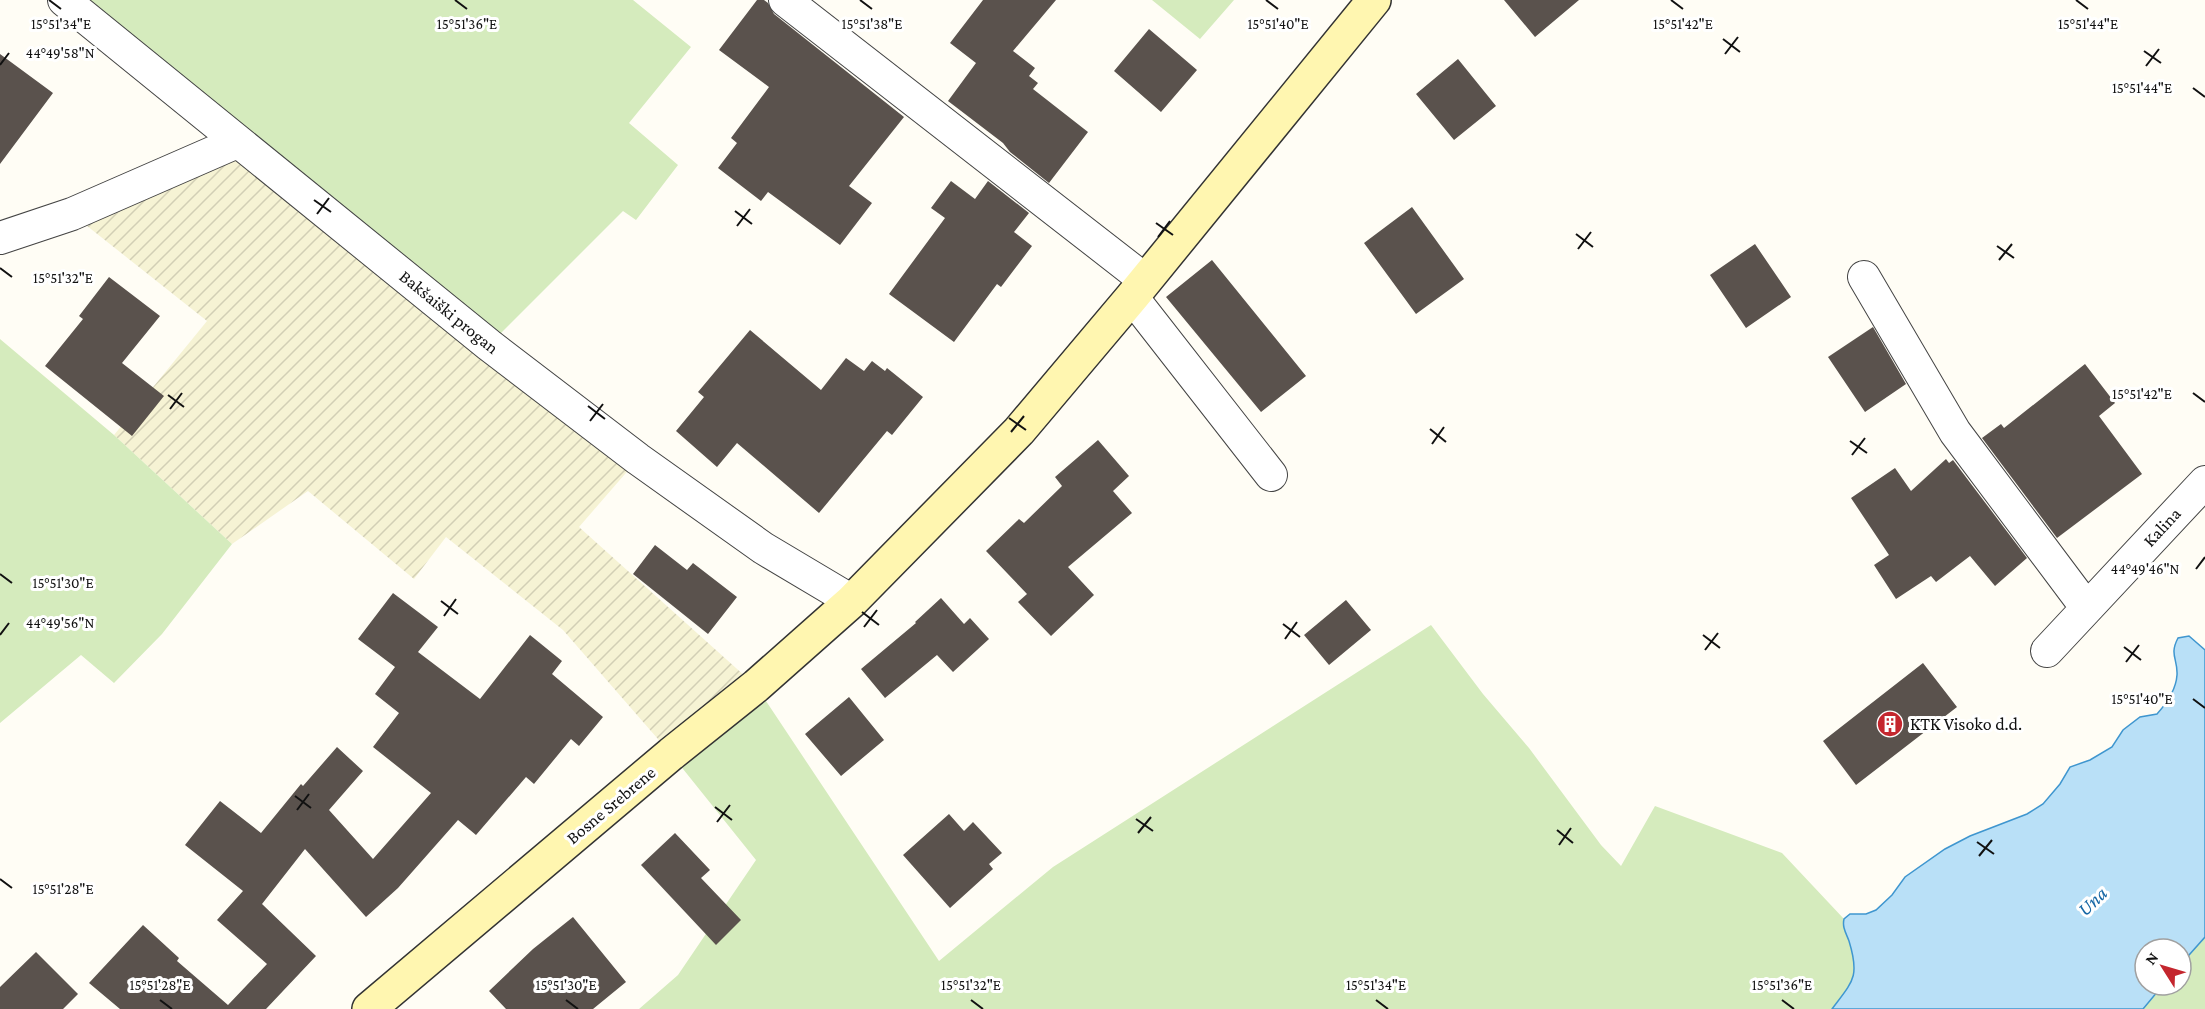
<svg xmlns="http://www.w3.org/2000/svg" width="2205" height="1009" viewBox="0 0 2205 1009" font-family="'Crimson Pro',serif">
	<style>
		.farmland { fill: url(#farmland-furrows) }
		.grass { fill: #d5ebbd }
		.water { fill: #b9e0f7; stroke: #3f96cf; stroke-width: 1.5 }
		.building { fill: #5a524d }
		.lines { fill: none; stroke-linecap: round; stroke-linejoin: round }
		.street-casing { stroke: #444; stroke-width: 34 }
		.secondary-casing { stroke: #333; stroke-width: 36 }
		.street { stroke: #fff; stroke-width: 32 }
		.secondary { stroke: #fff6b0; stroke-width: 33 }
		.ticks { fill: none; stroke: #111; stroke-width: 2 }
		.labels { text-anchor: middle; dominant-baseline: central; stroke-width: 6; stroke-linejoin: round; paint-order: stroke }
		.street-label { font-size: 18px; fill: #111; stroke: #fff }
		.poi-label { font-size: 18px; fill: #111; stroke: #fff; text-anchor: start }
		.water-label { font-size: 20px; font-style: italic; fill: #1768a6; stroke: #fff }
		.ticks-label { font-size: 15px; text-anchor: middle; fill: #111; stroke: #fff; stroke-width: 6; stroke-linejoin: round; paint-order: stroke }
	</style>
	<defs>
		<pattern id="farmland-furrows" width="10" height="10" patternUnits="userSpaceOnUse" patternTransform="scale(1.5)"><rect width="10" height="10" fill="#f6f3d4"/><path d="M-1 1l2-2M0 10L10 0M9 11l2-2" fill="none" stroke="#d2cfb5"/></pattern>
	</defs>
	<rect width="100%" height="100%" fill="#fffdf5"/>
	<path class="farmland" d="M237,142L638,459L579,527L756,686L671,754L563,630L446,537L414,579L308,491L232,544L114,435L207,321L72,214Z"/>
	<path class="grass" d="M64,0H633L691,47L629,123L678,165L636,220L623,211L489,345Z
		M1152,0H1234L1200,39Z
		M0,339L114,435L232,544L162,634L114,683L81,655L0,723Z
		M1431,625L1483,694L1529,748L1601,845L1621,866L1655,806L1782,853L1844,919C1842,927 1846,933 1849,941C1860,977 1853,981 1832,1009H639L678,975L756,860L671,754L756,686L939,961L1053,867Z
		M2205,937V1009H2143L2163,985H2181V964Z"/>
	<path class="water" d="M2189,636L2205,650V937L2181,964V949H2145V985H2163L2143,1009H1832C1853,981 1860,977 1849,941C1846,933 1842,927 1844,919L1850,914H1866L1876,910L1892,895L1905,877L1945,849L1970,836L2027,814L2043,804L2060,784L2070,767L2090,760L2112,747L2123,730L2140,717L2157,714C2166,704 2176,690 2177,675C2178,659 2169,655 2178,638Z"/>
	<path class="building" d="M757,0H764L768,3L774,14L904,117L849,186L872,203L840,245L768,192L761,201L718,168L737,143L731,138L769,87L719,50Z
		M983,0H1056L1013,51L1035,68L1029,76L1038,83L1033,89L1088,132L1049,183L1010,152L1003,143L948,101L976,63L950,43Z
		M1504,0H1579L1535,37Z
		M1149,29L1197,70L1161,112L1114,71Z
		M0,54L53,93L0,164Z
		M1458,59L1496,106L1454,140L1416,94Z
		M951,181L975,199L988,181L1029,213L1014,232L1032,246L1001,287L997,284L954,342L889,294L945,218L931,208Z
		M1412,207L1464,279L1416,314L1364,243Z
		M1755,244L1791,297L1746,328L1710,275Z
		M1212,260L1306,376L1261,412L1166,297Z
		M109,277L160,316L122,363L164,396L132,436L45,366L83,319L79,316Z
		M1873,327L1906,384L1865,412L1828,357Z
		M750,330L821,390L846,358L864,371L872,361L885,371L887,368L923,397L892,435L887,431L819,513L737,443L717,467L676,431L704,397L698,392Z
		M2085,364L2115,403L2099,416L2142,474L2057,538L1982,438L2001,424L2004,428Z
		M1098,440L1129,476L1113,491L1132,513L1068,567L1094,595L1051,636L1018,602L1027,594L986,551L1019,519L1024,523L1062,486L1055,477Z
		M1946,459L1949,463L1953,460L2027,558L1995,586L1970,556L1936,582L1931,576L1896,599L1874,565L1889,555L1851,498L1895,468L1911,491Z
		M655,545L687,570L693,563L737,597L708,634L633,574Z
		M393,593L438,627L418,652L480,699L530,635L562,661L552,674L603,717L579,746L571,739L534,784L526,777L476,835L458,820L398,888L366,917L305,849L262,904L316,956L266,1009H120L89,983L143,925L179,958L177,961L228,1005L267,964L217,920L243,891L185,845L220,801L261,833L301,784L303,786L337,747L363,771L329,810L373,859L431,793L373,747L399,713L375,694L395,667L358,639Z
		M941,598L964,624L970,618L989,639L953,672L937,655L885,698L861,669L916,623L915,622Z
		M1346,600L1371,630L1329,665L1304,635Z
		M1923,663L1957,707L1856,785L1823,741Z
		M849,697L884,740L841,776L805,734Z
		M949,814L964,831L973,822L1002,853L989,864L993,869L950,908L903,855Z
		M675,833L710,870L701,878L741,920L716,945L641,865Z
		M573,917L626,982L593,1009H506L489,991L533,949Z
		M36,952L78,994L63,1009H0V987Z"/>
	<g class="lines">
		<g class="street-casing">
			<path id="street" d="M64,0L489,345L638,459L763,548L852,601
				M785,0L1145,280
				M0,238L72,214L237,142
				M1864,277L1955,432L2086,607
				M1132,297L1271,475
				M2047,651L2205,482"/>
		</g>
		<g class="secondary-casing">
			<path id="secondary" d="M369,1009L671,754L756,686L852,601L1019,431L1132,297L1374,0"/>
		</g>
		<use href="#street" class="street"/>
		<use href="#secondary" class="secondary"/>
	</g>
	<path class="ticks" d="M49,0L61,9M455,0L467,9M860,0L872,9M1266,0L1278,9M1671,0L1683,9M2076,0L2088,9M1723,39L1740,52M2144,51L2161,63M1725,54L1738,37M0,65L9,53M2146,66L2159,49M2193,88L2205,97M314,200L331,212M735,211L752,224M317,214L329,198M1156,223L1173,235M737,226L750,209M1576,234L1593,247M1158,237L1170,221M1997,246L2014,258M1578,249L1591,232M1999,260L2012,244M0,268L12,277M2193,393L2205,402M168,395L184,407M588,406L605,419M170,409L182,393M1009,418L1026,430M590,421L603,404M1430,429L1446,442M1011,432L1024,416M1850,441L1867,453M1432,444L1444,427M1852,455L1865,438M2196,569L2205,557M0,574L12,583M441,601L458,614M862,612L879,625M444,616L456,599M1283,624L1300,637M864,627L877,610M0,635L9,623M1703,635L1720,648M1285,639L1297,622M2124,647L2141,660M1705,650L1718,633M2126,662L2139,645M2193,699L2205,708M295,796L311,808M715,807L732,820M297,810L309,794M1136,819L1153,831M717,822L730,805M1557,830L1573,843M1138,833L1151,817M1977,842L1994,854M1559,845L1571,828M1979,856L1992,840M0,879L12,888M160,1000L172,1009M566,1000L578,1009M971,1000L983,1009M1376,1000L1388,1009M1782,1000L1794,1009"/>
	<defs>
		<g id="building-disc" transform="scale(1.35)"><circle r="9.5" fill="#c4262e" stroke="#fff"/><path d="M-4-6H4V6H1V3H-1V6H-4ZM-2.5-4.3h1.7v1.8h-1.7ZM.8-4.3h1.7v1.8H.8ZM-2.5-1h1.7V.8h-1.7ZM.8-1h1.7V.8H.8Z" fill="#fff"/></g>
	</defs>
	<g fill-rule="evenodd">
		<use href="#building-disc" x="1890" y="724"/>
	</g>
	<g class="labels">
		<g class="street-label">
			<text transform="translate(449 312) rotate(39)">Bakšaiški progan</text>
			<text transform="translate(2162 527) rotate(-47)">Kalina</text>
			<text transform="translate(611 805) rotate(-40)">Bosne Srebrene</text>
		</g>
		<g class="poi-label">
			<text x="1910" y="724">KTK Visoko d.d.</text>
		</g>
		<g class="water-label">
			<text transform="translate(2092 901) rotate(-44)">Una</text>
		</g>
	</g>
	<g class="ticks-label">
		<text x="2088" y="29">15°51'44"E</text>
		<text x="61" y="29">15°51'34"E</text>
		<text x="467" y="29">15°51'36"E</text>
		<text x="872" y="29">15°51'38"E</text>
		<text x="1278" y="29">15°51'40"E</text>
		<text x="1683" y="29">15°51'42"E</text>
		<text x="60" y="58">44°49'58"N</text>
		<text x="2142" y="93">15°51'44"E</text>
		<text x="63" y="283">15°51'32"E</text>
		<text x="2142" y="399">15°51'42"E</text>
		<text x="2145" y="574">44°49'46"N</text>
		<text x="63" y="588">15°51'30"E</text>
		<text x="60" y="628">44°49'56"N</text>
		<text x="2142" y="704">15°51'40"E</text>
		<text x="63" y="894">15°51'28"E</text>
		<text x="160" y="990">15°51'28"E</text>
		<text x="566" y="990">15°51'30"E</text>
		<text x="971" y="990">15°51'32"E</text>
		<text x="1376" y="990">15°51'34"E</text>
		<text x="1782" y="990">15°51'36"E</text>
	</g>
	<g transform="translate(2163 967) rotate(307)"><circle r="28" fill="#ffffff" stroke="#a0a0a0" stroke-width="1.5"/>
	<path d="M0-4.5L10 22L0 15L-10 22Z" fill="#c4262e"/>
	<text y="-9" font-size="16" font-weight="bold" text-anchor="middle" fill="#111111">N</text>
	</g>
</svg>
